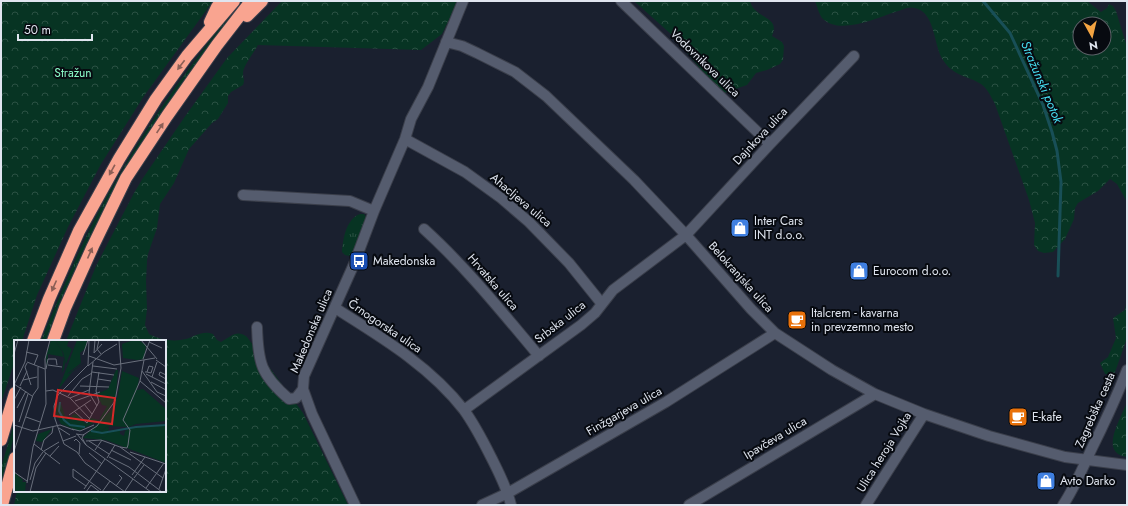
<svg xmlns="http://www.w3.org/2000/svg" width="1128" height="506" viewBox="0 0 1128 506" font-family="Jost,sans-serif">
	<style>
		.grass { fill: url(#grass-tufts) }
		.forest { fill: url(#forest-crowns); fill-rule: evenodd }
		.lines { fill: none; stroke-linecap: round; stroke-linejoin: round }
		.stream { stroke: #184f57; stroke-width: 3 }
		.minor-casing { stroke: #3a3e4a; stroke-width: 12 }
		.highway-casing { stroke: #3a3e4a; stroke-width: 14 }
		.minor { stroke: #555c6e; stroke-width: 10 }
		.highway { stroke: #f9a490; stroke-width: 12 }
		.oneway { fill: #8c5f56 }
		.labels { text-anchor: middle; dominant-baseline: central; stroke-width: 4; stroke-linejoin: round; paint-order: stroke }
		.street-label { font-size: 12px; fill: #e0e5ef; stroke: #070a10 }
		.park-label { font-size: 12px; fill: #8bfac8; stroke: #070a10 }
		.poi-label { font-size: 12px; fill: #e0e5ef; stroke: #070a10; text-anchor: start }
		.water-label { font-size: 13px; font-style: italic; fill: #46dcf0; stroke: #070a10 }
		.inset-river { fill: none; stroke: #184f57; stroke-width: 2 }
		.inset-road { fill: none; stroke: #696f7c; stroke-width: 1 }
		.view { fill: #d62828; fill-opacity: 0.15; stroke: #d62828; stroke-width: 2 }
		.inset-edge { fill: none; stroke: #e0e5ef; stroke-width: 2 }
	</style>
	<defs>
		<pattern id="grass-tufts" width="24" height="20" patternUnits="userSpaceOnUse"><rect width="24" height="20" fill="#073423"/><path d="M3 7l-1-3M5 7V3M7 7l1-3M15 17l-1-3M17 17v-4M19 17l1-3" fill="none" stroke="#2b5143"/></pattern>
		<pattern id="forest-crowns" width="20" height="18" patternUnits="userSpaceOnUse"><rect width="20" height="18" fill="#073423"/><path d="M2 6a3 3 0 1 1 6 0M12 15a3 3 0 1 1 6 0" fill="none" stroke="#2b5143"/></pattern>
	</defs>
	<rect width="100%" height="100%" fill="#1a202f"/>
	<path class="grass" d="M241,1H247L199,59L128,169L91,235L73,273L46,341H41C64,285 87,229 118,177C154,114 195,58 241,1Z
		M360,214H364L366,217V222L352,255L349,256L345,255L342,252C343,239 346,219 360,214Z
		M15,420V433L1,484V468Z"/>
	<path class="forest" d="M1,1H213L144,96L101,164L68,227L37,295L22,341H15V360L1,403Z
		M282,1H458L442,34L421,50L258,45C255,51 243,66 243,73C243,78 245,80 243,85L231,92L228,96V103L218,119L212,123L189,149L174,183L160,204L157,228L148,254L147,261L146,281L147,309L145,325L149,334C160,340 174,342 186,339C195,336 203,330 213,334L217,340L221,342C231,337 236,329 247,337L303,413L348,505H14L17,491H165V341H66L96,266L134,193L143,178L186,115L227,58Z
		M634,1H750C755,20 781,15 772,36L782,42L784,46L783,60L780,64L767,70L756,73L747,85L724,93L709,79L672,35Z
		M815,1H1087L1101,12L1107,8L1109,4L1113,6L1116,11L1127,47V202L1117,184L1110,179L1098,191L1078,203L1075,208L1074,219L1065,239L1053,252L1044,253L1038,251L1034,245L1035,223L1029,200L995,104C991,97 988,89 981,84C966,75 953,76 943,60C933,45 936,13 915,8C908,6 902,10 895,12C876,18 839,36 822,18C819,14 817,6 815,1ZM1080,24H1104V48H1080Z
		M1127,298V338L1114,375L1105,374L1100,363L1108,357L1116,338L1113,318L1125,310Z
		M1127,402V457C1098,453 1121,419 1127,402Z"/>
	<g class="lines">
		<path class="stream" d="M983,1L1010,33L1043,105L1052,132L1057,151L1061,182L1058,276"/>
		<g class="minor-casing">
			<path id="minor" d="M621,1L770,144
				M446,42L462,46L477,53L515,72L546,96L634,180L686,235L751,309L775,333L832,370L875,394L924,414L989,436L1065,457L1127,465
				M405,139L465,172L501,198L529,222L569,263L602,304
				M243,195L350,201L374,211
				M424,229C466,267 502,312 539,356
				M335,308C381,337 430,366 464,410C474,424 483,441 491,457C499,473 507,488 511,505
				M257,327C258,363 261,375 289,399L296,398L303,389
				M464,410L581,325L595,313L613,290L686,235L770,144L854,56
				M355,505L312,414L303,389L304,376L354,264L374,211L405,139L411,119L428,87L463,1
				M482,505L508,493L666,402L775,333
				M689,505L875,394
				M866,505L924,414
				M1063,505C1075,487 1083,467 1092,448C1105,422 1117,396 1127,370"/>
		</g>
		<g class="highway-casing">
			<path id="highway" d="M247,16L262,1
				M210,22L217,7L222,1
				M33,341L49,299L79,231L119,159L156,99L187,56L234,1
				M53,341L65,308L93,246L126,178L167,116L217,45L251,1
				M1,440L15,393
				M2,505L15,458"/>
		</g>
		<use href="#minor" class="minor"/>
		<use href="#highway" class="highway"/>
	</g>
	<defs><path id="oneway-solid" d="M-6-.8H1V-3.2L6.5 0L1 3.2V.8H-6Z"/></defs>
	<g class="oneway">
		<use href="#oneway-solid" transform="translate(181 65) rotate(127)"/>
		<use href="#oneway-solid" transform="translate(160 128) rotate(-56)"/>
		<use href="#oneway-solid" transform="translate(112 170) rotate(119)"/>
		<use href="#oneway-solid" transform="translate(90 253) rotate(-66)"/>
		<use href="#oneway-solid" transform="translate(54 286) rotate(114)"/>
	</g>
	<defs>
		<g id="shop-square" transform="scale(1)"><rect x="-9" y="-9" width="18" height="18" rx="4" fill="#3f7fe0" stroke="#070a10"/><path d="M-5-2.5h2.3a2.7 3.5 0 0 1 5.4 0H5L5.5 6h-11ZM-1.5-2.5h3a1.5 2.3 0 0 0-3 0Z" fill="#fff"/></g>
		<g id="bus-square" transform="scale(1)"><rect x="-9" y="-9" width="18" height="18" rx="4" fill="#1a4fb4" stroke="#070a10"/><path d="M-5-6H5V4H4V6H2V4H-2V6H-4V4H-5ZM-3.5-4V0h7V-4ZM-3.5 1.2v1.5H-2V1.2ZM2 1.2v1.5H3.5V1.2Z" fill="#fff"/></g>
		<g id="cafe-square" transform="scale(1)"><rect x="-9" y="-9" width="18" height="18" rx="4" fill="#e8710a" stroke="#070a10"/><path d="M-5.5-4.5H6V0H3Q3 3.5 0 3.5H-2.5Q-5.5 3.5-5.5 0ZM3-3.2v2h1.7v-2ZM-6 4.5H4V6H-6Z" fill="#fff"/></g>
	</defs>
	<g fill-rule="evenodd">
		<use href="#shop-square" x="740" y="228"/>
		<use href="#bus-square" x="359" y="261"/>
		<use href="#shop-square" x="859" y="271"/>
		<use href="#cafe-square" x="797" y="320"/>
		<use href="#cafe-square" x="1018" y="417"/>
		<use href="#shop-square" x="1046" y="481"/>
	</g>
	<g class="labels">
		<g class="street-label">
			<text transform="translate(705 63) rotate(44)">Vodovnikova ulica</text>
			<text transform="translate(760 136) rotate(-47)">Dajnkova ulica</text>
			<text transform="translate(521 200) rotate(40)">Ahacljeva ulica</text>
			<text transform="translate(741 277) rotate(48)">Belokranjska ulica</text>
			<text transform="translate(493 282) rotate(49)">Hrvatska ulica</text>
			<text transform="translate(560 322) rotate(-38)">Srbska ulica</text>
			<text transform="translate(385 326) rotate(34)">Črnogorska ulica</text>
			<text transform="translate(311 331) rotate(-67)">Makedonska ulica</text>
			<text transform="translate(1095 410) rotate(-66)">Zagrebška cesta</text>
			<text transform="translate(624 411) rotate(-30)">Finžgarjeva ulica</text>
			<text transform="translate(775 438) rotate(-31)">Ipavčeva ulica</text>
			<text transform="translate(884 452) rotate(-58)">Ulica heroja Vojka</text>
		</g>
		<g class="park-label">
			<text x="73" y="73">Stražun</text>
		</g>
		<g class="poi-label">
			<text x="754" y="221">Inter Cars<tspan x="754" dy="14">INT d.o.o.</tspan></text>
			<text x="373" y="261">Makedonska</text>
			<text x="873" y="271">Eurocom d.o.o.</text>
			<text x="811" y="313">Italcrem - kavarna<tspan x="811" dy="14">in prevzemno mesto</tspan></text>
			<text x="1032" y="417">E-kafe</text>
			<text x="1060" y="481">Avto Darko</text>
		</g>
		<g class="water-label">
			<text transform="translate(1042 82) rotate(67)">Stražunski potok</text>
		</g>
	</g>
	<g transform="translate(14 340)">
		<rect width="152" height="152" fill="#1a202f"/>
		<path d="M37,0H45L42,2L48,11L51,22L50,29L48,33L50,17L34,14L33,28L32,16ZM63,0H73L72,8L66,13L67,23L53,34V27Z" fill="#073423"/>
		<path d="M45,0H55L53,6L58,9L52,24L49,12L42,2ZM71,22L58,32L44,50L53,27L54,34ZM102,30H104L102,54L95,70L87,79L65,91L47,84L40,70L42,61L44,57L42,66L47,64L51,76L56,77L58,81V75L62,74L72,84L77,78L85,80L93,66L88,65L83,54L94,49ZM108,31L125,38L123,50L129,49L152,69V81L122,84L115,87L94,86L87,91L82,88L73,96L91,98L95,91L106,90V94L110,96L111,91L118,87L152,85V123L92,100L69,98L98,69L104,55ZM38,89L28,102L22,101L24,94ZM0,132L9,140L8,142H12L11,152H0Z" fill="#073423"/>
		<path d="M120,0L126,1L132,5L130,19L123,20L109,18L108,4Z" fill="#073423"/>
		<path d="M95,86L94,95L91,98L73,96L82,88L87,91Z" fill="#073423"/>
		<path class="inset-river" d="M46,62L45,71L50,80L56,85L71,87M77,91L88,93L122,87L152,85"/>
		<path class="inset-road" d="M75,0L74,25L44,55L40,66L41,79L50,104L63,112L71,123L111,152M81,0L80,13L88,4M85,0L83,9L87,14M127,0L143,19M135,2L148,8M12,12L24,15L20,25M0,14L4,0M69,15L74,0M75,16L100,25L141,18M129,19L136,0M142,20L152,27M13,22L31,29M79,22L75,53L83,66M13,23L11,27L17,45M34,25L48,27M74,26L90,12L103,4M79,26L103,29M32,29L34,19H42L43,25M128,31L143,52L152,56M78,32L100,35M131,32H133L135,26L139,27L137,33L133,32M132,34L152,44M152,35L146,32L145,35L152,39M138,37L143,22M84,39L97,41M9,40L23,37M126,41L152,63M137,42L152,50M0,44L18,56M0,45L11,22L15,0M6,46L13,31M66,46L95,47M32,51L39,50L56,58L75,78M54,56L68,39L78,33M56,58L75,50M0,60L7,47M61,61L86,52M70,64L78,74M3,68L12,51M60,71L73,83L85,62L82,51L85,32M55,75L77,60M12,77L26,82M5,82L14,54M0,85L19,91L46,85L60,90M45,88L56,95M58,89L66,91L80,85M62,94L69,95L83,86L101,61L107,28L105,0M63,94L72,105L137,152M70,94L68,98L72,105M49,101L62,96M60,101L62,99L66,103L65,114M72,101L87,100L106,107L149,138M75,101L95,114M20,104L46,124M106,107L113,108L114,105L116,90L109,80L126,41L130,20M27,110L30,100L38,93L39,87M81,110L88,100M97,110L117,120M0,111L19,55L24,48V27M30,111L45,102M116,112L152,124M75,113L88,124M36,116L45,106M95,117L115,127L148,152M93,118L101,105M0,132L13,141M118,135L131,117M120,138L130,125M16,140L21,123L29,112M13,143L19,107L32,64L31,19L36,0M72,146L59,137V129L87,150M102,146L108,138L105,135M132,148L150,123M70,149L91,119M145,149L152,129M111,151L119,139M16,152L22,128L32,113M72,152L77,145L86,152M88,152L96,141"/>
		<path class="view" d="M44,50L101,58L98,84L40,76Z"/>
		<rect width="152" height="152" class="inset-edge"/>
	</g>
	<rect width="1128" height="506" fill="none" stroke="#e0e5ef" stroke-width="4"/>
	<g transform="translate(1092 36) rotate(172)"><circle r="19" fill="#070a10" stroke="#5e6269"/>
	<path d="M0-3L7 15L0 10L-7 15Z" fill="#f3a442"/>
	<text y="-6" font-size="11" font-weight="bold" text-anchor="middle" fill="#e0e5ef">N</text>
	</g>
	<path d="M18 34v6h74v-6" fill="none" stroke="#e0e5ef" stroke-width="2"/>
	<text x="24" y="34" font-size="12" fill="#e0e5ef" stroke="#070a10" stroke-width="3" paint-order="stroke">50 m</text>
</svg>
